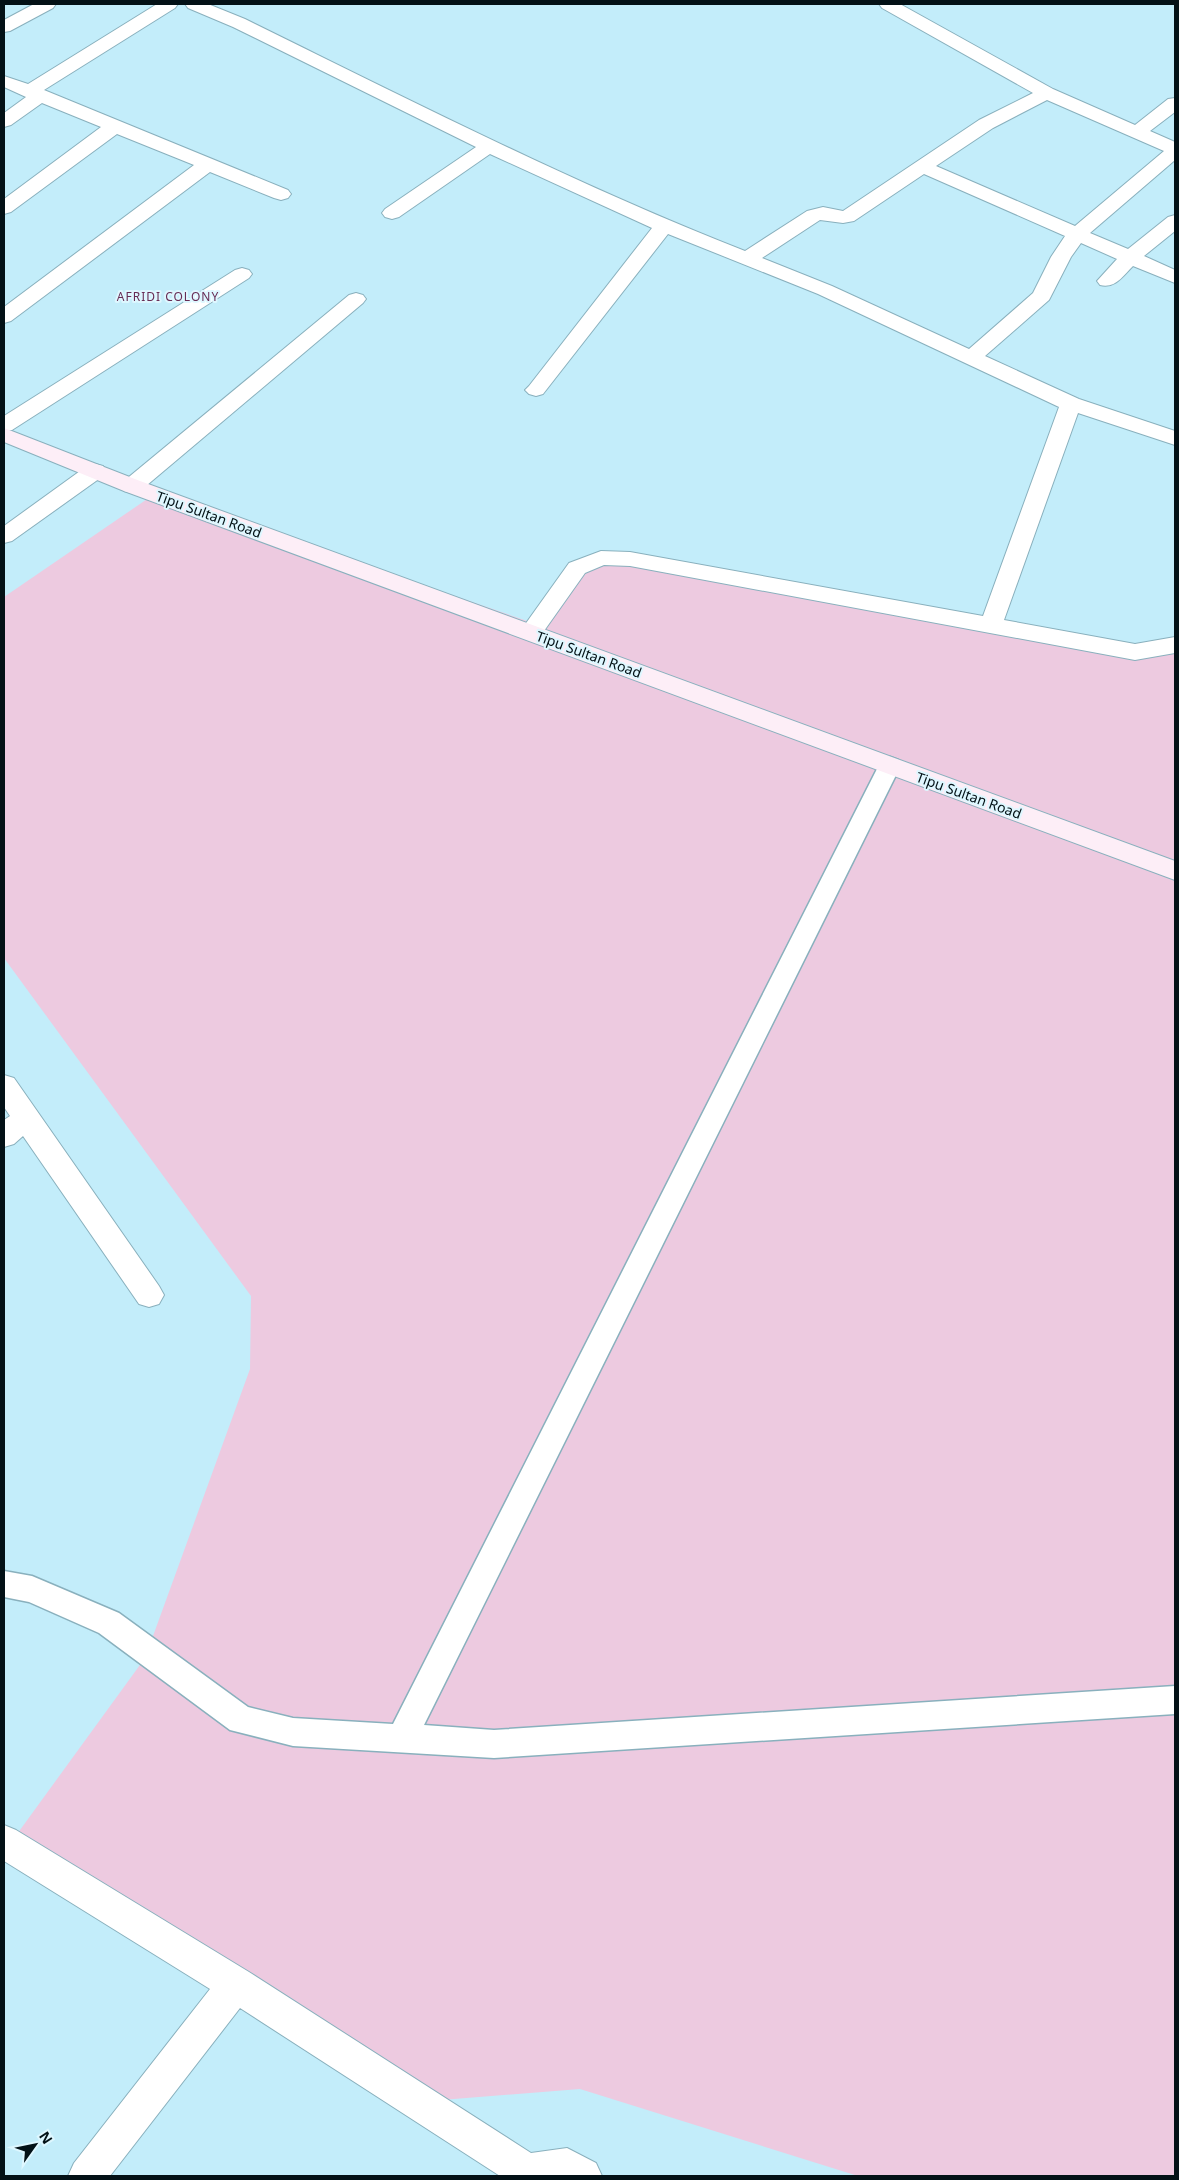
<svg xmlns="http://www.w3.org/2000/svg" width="1179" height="2180" viewBox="0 0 1179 2180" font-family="'Noto Sans',sans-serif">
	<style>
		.green { fill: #edcae0 }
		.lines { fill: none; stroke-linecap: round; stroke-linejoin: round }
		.service-casing { stroke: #89b0bd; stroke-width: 3 }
		.minor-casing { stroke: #89b0bd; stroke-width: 2 }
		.secondary-casing { stroke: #89b0bd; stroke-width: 2 }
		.service { fill: #fff; fill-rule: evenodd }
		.minor { fill: #fff; fill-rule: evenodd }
		.secondary { fill: #fdeef7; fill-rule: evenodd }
		.labels { text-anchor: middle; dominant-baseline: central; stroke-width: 4; stroke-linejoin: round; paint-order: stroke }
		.far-neighbourhood-label { font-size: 12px; letter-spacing: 1px; fill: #672c54; stroke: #def7ff }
		.street-label { font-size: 14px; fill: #031116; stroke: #def7ff }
	</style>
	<rect width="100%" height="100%" fill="#c3edfa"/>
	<path class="green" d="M156,493L533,623L598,555L1135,649L1175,643V2176H858L580,2089L404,2103L4,1852L145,1658L250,1369L251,1296L4,958V597Z"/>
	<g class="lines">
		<g class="service-casing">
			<path id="service" d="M890,757L898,760L901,765L424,1725L494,1730L1175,1686V1714L494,1758L293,1746L230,1730L99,1633L29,1602L4,1597V1571L32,1576L119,1613L248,1707L293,1718L393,1724L879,765L882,760Z"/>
		</g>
		<g class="minor-casing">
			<path id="minor" d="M34,4H56L53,8L10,31L4,32V20Z
				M157,4H178L175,8L44,90L288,190L291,194L288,198L281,200L274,198L210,172L11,321L4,323V307L194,165L117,134L11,212L4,214V199L101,127L42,103L11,125L4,127V113L26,97L4,87V76L28,84Z
				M185,4H208L245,19C410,100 574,184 745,251L807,211L823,207L843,211L979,120L1033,93L882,8L879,4H900L1053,89L1135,125L1168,99L1175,98V112L1150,131L1175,142V160L1090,233L1128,249L1168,217L1175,215V231L1144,256L1175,270V283L1133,266C1123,276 1115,289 1100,285L1097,281L1117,259L1081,243L1071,257L1049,300L985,356L1079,399L1175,431V445L1078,413L1004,620L1135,644L1175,637V653L1135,660L630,566L604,565L585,573L539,638L531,641L523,638L519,633L569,563L601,551L630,552L983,616L1059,407L818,294L668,234L543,394L536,396L529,394L525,390L529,386L652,228L490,154L399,217L392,219L385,217L382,213L385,209L476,147L233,27L188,8ZM1047,100L1164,151L1075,226L936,166L993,128ZM924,174L1065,236L1051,257L1033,293L969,349L832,286L762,258L820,220L843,223L854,221Z
				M242,268L249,270L252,274L249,278L12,430L4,431V416L235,270Z
				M356,293L363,295L366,299L363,303L140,491L132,493L124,491L121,486L124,481L349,295Z
				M95,464L103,466L106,471L103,476L12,541L4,543V526L87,466Z
				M4,1075L14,1078L159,1286L164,1295L159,1304L149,1307L139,1304L23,1136L14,1144L4,1147V1120L10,1116L4,1107Z
				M4,1825L16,1830L249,1972L531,2153L567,2148L596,2163L602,2176H500L240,2008L110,2176H68L74,2163L210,1989L4,1861Z"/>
		</g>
		<g class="secondary-casing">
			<path id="secondary" d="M4,428L140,481L1175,861V880L124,491L4,442Z"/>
		</g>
		<use href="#service" class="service"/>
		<use href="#minor" class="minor"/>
		<use href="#secondary" class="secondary"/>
	</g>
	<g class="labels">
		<g class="far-neighbourhood-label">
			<text x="168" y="296">AFRIDI COLONY</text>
		</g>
		<g class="street-label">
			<text transform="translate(209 514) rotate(20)">Tipu Sultan Road</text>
			<text transform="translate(589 654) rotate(20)">Tipu Sultan Road</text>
			<text transform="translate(969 795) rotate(20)">Tipu Sultan Road</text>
		</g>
	</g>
	<rect width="1179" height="2180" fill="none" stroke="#031116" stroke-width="10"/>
	<g transform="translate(35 2145) rotate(57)" stroke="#def7ff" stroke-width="4" paint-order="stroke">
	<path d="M0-4L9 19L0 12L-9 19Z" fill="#031116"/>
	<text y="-8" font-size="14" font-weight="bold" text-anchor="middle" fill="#031116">N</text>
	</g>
</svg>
